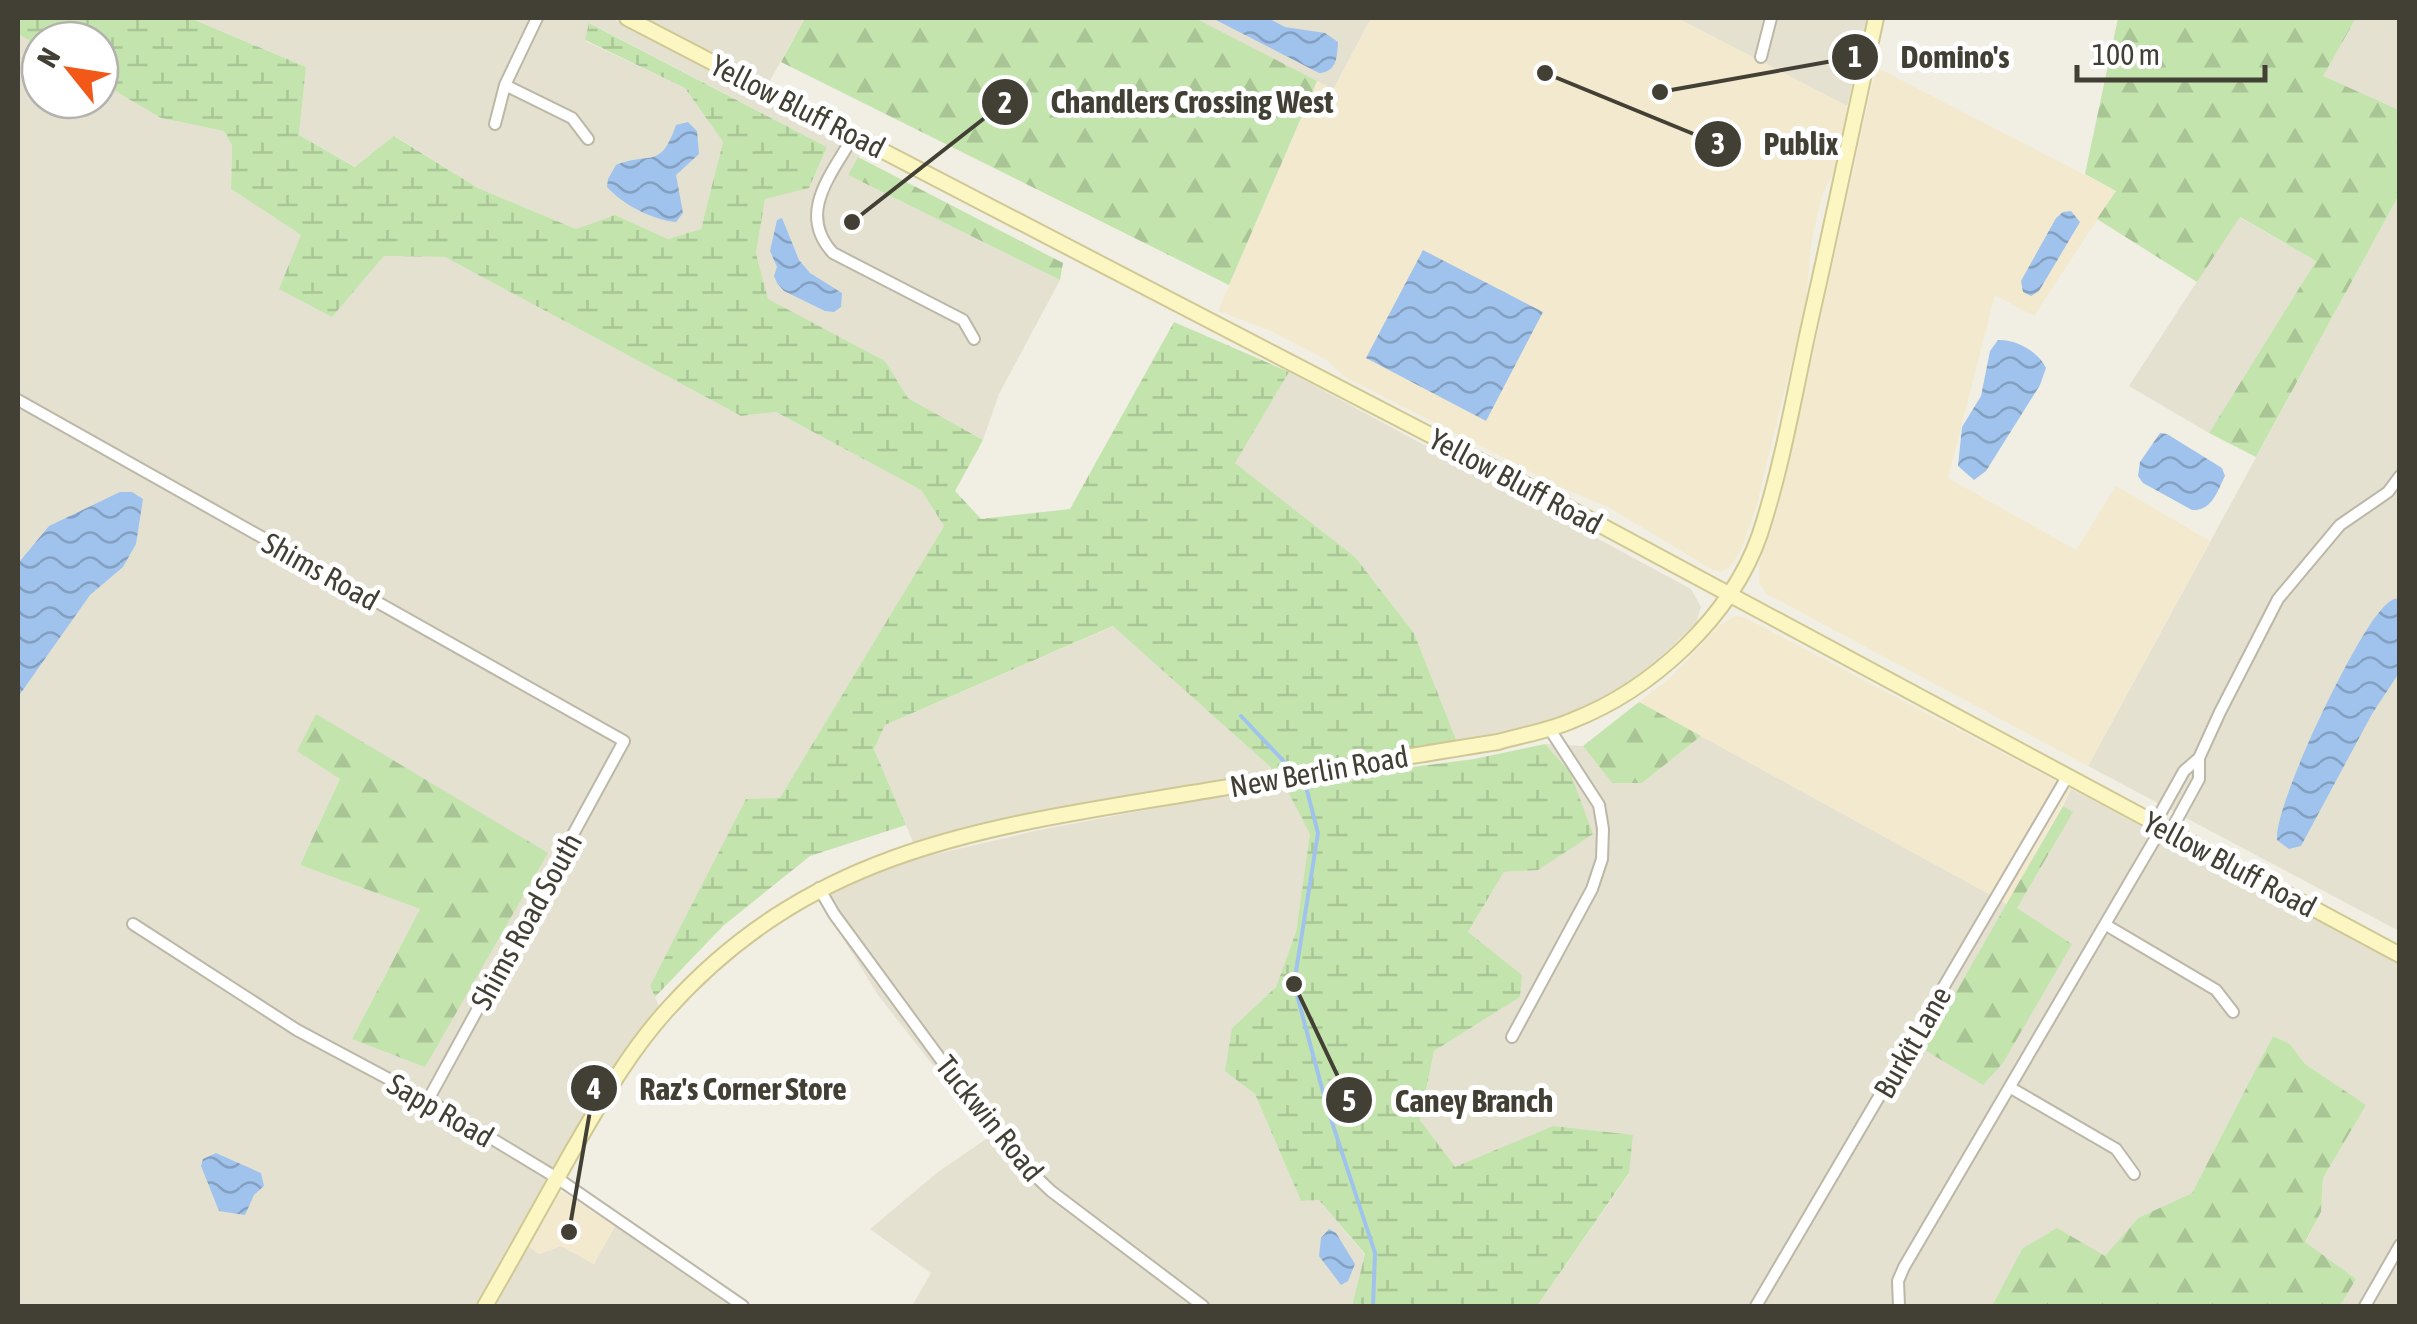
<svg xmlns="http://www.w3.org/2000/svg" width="2417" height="1324" viewBox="0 0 2417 1324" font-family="'Asap Condensed',sans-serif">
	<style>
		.residential { fill: #e5e1d1; fill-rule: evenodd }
		.commercial { fill: #f3e9ce }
		.forest { fill: url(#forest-firs) }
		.wetland { fill: url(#wetland-marsh) }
		.water { fill: url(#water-waves) }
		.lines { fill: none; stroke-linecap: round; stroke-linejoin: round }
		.stream { stroke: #a0c3ed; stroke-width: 4 }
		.street-casing { stroke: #bcb7a6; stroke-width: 14 }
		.secondary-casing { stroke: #d0c894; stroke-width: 18 }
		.street { stroke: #fff; stroke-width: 10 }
		.secondary { stroke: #fcf7c2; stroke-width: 14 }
		.labels { text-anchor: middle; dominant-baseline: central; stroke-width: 10; stroke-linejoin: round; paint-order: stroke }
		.street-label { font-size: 30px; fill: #423f34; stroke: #fff }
		.leader { fill: none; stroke: #423f34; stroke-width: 4 }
		.callout-dot { fill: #423f34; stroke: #fff; stroke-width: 4 }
		.mark-label { font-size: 30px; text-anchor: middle; font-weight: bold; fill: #fff }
		.callout-label { font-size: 32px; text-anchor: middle; font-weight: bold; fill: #423f34; stroke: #fff; stroke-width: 10; stroke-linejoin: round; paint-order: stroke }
	</style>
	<defs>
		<pattern id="forest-firs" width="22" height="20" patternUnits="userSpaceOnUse" patternTransform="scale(2.5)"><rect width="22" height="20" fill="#c3e4ad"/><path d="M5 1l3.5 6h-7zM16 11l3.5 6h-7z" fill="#a9c595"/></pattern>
		<pattern id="wetland-marsh" width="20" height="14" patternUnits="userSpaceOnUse" patternTransform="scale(2.5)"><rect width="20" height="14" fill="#c3e4ad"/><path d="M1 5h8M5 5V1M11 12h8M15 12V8" fill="none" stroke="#a9c595"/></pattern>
		<pattern id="water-waves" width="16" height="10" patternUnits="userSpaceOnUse" patternTransform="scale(2.5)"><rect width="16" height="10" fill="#a0c3ed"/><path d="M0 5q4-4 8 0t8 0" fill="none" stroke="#84a0c1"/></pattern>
	</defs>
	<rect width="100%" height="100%" fill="#f1efe3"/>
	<path class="residential" d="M190,18H611L864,148L848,175L1060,280L999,394L983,440L908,398L885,361L768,300L756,253L765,198L809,188L827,147L590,23L585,41L685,88L723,142L701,229L668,239L615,215L576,229L478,188L395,136L356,167L299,135L306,67Z
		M640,18H805L768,84Z
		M1195,18H1371L1333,90Z
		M1677,18H1868L1847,106Z
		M2356,18H2399V110L2322,76Z
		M18,34L40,47V100H100V82L161,118L224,131L232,144L231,189L301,235L332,316L384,256L445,257L741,416L776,412L921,490L944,526L780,799L650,986L659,1006L599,1092L478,1306H18ZM340,779L548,853L352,1039L420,909L300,865Z
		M2399,195V931L2088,766Z
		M2239,217L2316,261L2209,433L2129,386Z
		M1289,372L1691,589L1701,607L1696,623L1646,671L1614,692L1566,716L1457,742L1414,633L1355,557L1234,463Z
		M1114,626L1276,772L1047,813L913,842L874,749L885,725Z
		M1701,736L2007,904L1923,1048L2071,943L2016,908L2072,813L2063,806L2071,789L2399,962V1306H2340L2356,1279L2305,1243L2321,1212L2323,1178L2365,1105L2305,1064L2290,1044L2273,1036L2192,1193L2138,1218L2105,1257L2022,1249L1992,1306H1537L1629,1174L1553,1126L1455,1168L1420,1120L1434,1051L1520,997L1521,975L1468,932L1504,872L1538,870L1570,772L1545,744L1583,746L1612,783H1642Z
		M1284,784L1311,833L1296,932L1276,987L1232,1028L1255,1094L1301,1201L1319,1200L1365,1255L1352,1306H912L931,1273L870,1229L938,1172L989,1137L878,995L818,898L867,874L928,856L1039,830Z
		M615,1226L730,1306H494L528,1246L539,1254L561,1246L594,1264Z"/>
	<path class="commercial" d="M1371,18H1677L1847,106L1835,170L1822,195L1811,244L1806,303L1756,508L1741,550L1731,566L1721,572L1713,570L1610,508L1560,487L1345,377L1327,360L1269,330L1218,311L1317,81L1334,89Z
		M1876,67L2116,191L2034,316L1995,295L1948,478L2076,550L2116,486L2210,541L2088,766L1767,594L1759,584V564L1776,516L1797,426Z
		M1735,616L1744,617L2071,789L2007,904L1639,702L1672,676L1721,624Z
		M561,1191L615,1226L594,1264L561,1246L539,1254L528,1246Z"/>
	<path class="forest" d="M805,18H1195L1317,81L1229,285L781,62Z
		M2118,18H2356L2323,76L2399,110V195L2256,457L2209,433L2316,261L2240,217L2197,282L2097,219L2116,191L2085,174Z
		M858,157L1063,263L1060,280L848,175Z
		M1639,702L1701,736L1642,783H1612L1583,746Z
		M316,714L548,853L425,1067L352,1039L420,909L300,865L340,779L297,751Z
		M2063,806L2073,812L2017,908L2072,944L2003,1063L1983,1085L1923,1049Z
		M2273,1036L2290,1044L2305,1064L2366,1105L2323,1178L2321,1212L2305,1242L2356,1279L2340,1306H1992L2022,1249L2057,1228L2105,1256L2138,1218L2192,1193Z"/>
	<path class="wetland" d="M18,18H190L306,67L299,135L355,167L394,136L478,188L576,229L615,215L668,239L701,229L723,142L685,88L585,40L589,23L827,147L809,188L765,199L756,253L768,299L885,361L908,398L983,440L955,491L981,519L1070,509L1174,322L1289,372L1235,463L1355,557L1414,633L1457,742L1276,772L1113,626L885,725L874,749L906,825L810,856L723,926L655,997L650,986L746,799L780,798L944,526L921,490L776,412L741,416L445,257L384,256L332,317L279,289L301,235L231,189L232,145L224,131L161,118L100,82V40H40V47L18,34Z
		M1545,744L1570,772L1593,834L1538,870L1504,872L1468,932L1522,975L1520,997L1434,1051L1420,1120L1455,1167L1553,1126L1633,1135L1629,1173L1537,1306H1352L1365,1254L1319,1200L1301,1201L1255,1094L1225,1071L1232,1028L1276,987L1296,932L1310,834L1284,784L1474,759Z"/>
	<path class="water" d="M1212,18H1268L1285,27L1325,33L1338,42C1337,57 1337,72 1319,73Z
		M688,122L697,131L699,154L676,175L683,213L676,222C653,220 623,205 607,187L608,179L616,165C650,151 660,171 676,125Z
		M2071,211L2080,222L2039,291L2031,296L2023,292L2021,281L2056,218L2063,212Z
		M782,218L799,260L810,273L842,293L841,307L834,312L825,311L784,291L777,283L774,276L777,267L770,251L777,220Z
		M1423,250L1543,312L1486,421L1366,358Z
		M1998,340C2016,339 2039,352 2046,368L2040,385L1986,471L1974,480L1958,466L1962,427L1981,396L1990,351Z
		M2160,433L2167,434L2222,468L2225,476C2217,492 2212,511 2192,510L2143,483L2138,476L2140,462Z
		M120,492H132L143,499L136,544L123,567L90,595L18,697L20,561L49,526Z
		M2399,598V673L2372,714L2301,846L2289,849L2277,840C2274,804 2354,639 2381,610C2387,603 2391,599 2399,598Z
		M216,1153L261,1173L264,1186L254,1195L245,1215L219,1211L201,1166L203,1159Z
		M1329,1229L1336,1233L1355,1264L1348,1281L1341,1285L1319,1256L1321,1238Z"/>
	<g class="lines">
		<path class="stream" d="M1241,716L1293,771
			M1299,778L1306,787L1318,833L1294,984L1327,1107L1375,1253L1373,1306"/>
		<g class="street-casing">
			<path id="street" d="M537,18L505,85L572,118L588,139
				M1761,57L1771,18
				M495,124L505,85
				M854,135C832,174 796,213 833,253L963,320L974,339
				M18,400L624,741L428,1100
				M2155,823L2184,771L2199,758
				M2170,832L2199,779V758L2220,712L2278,599L2340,525L2388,492L2400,476
				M819,888L834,914L1005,1147L1051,1191L1203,1306
				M133,924L297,1030L428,1100L557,1178L743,1306
				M2106,925L2216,990L2233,1012
				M1512,1037L1592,889L1602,859L1603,829L1599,805L1549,728
				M2011,1088L2116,1149L2134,1174
				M1756,1306L2067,777
				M1899,1306L1898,1281L1904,1267L2162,827
				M2365,1306L2400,1245"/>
		</g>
		<g class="secondary-casing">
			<path id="secondary" d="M627,18L1511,477L2400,955
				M485,1306C515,1254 544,1201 574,1148C602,1100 629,1052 667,1010C813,847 988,827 1192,793C1294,776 1396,758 1498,742C1522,735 1548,731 1571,721C1651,690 1731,618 1760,534C1781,470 1793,402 1807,336C1831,230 1853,123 1876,18"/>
		</g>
		<use href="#street" class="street"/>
		<use href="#secondary" class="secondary"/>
	</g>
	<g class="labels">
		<g class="street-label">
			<text transform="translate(798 106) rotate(27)">Yellow Bluff Road</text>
			<text transform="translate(1516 481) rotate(28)">Yellow Bluff Road</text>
			<text transform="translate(321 571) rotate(29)">Shims Road</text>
			<text transform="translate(1319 771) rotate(-10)">New Berlin Road</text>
			<text transform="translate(2230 864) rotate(28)">Yellow Bluff Road</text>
			<text transform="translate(526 921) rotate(-61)">Shims Road South</text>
			<text transform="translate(1912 1042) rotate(-60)">Burkit Lane</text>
			<text transform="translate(441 1110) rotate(30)">Sapp Road</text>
			<text transform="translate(990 1118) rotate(51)">Tuckwin Road</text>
		</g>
	</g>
	<path class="leader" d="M1660 92L1855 57M852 222L1005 102M1545 73L1718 144M569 1232L594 1088M1294 984L1349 1100"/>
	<g class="callout-dot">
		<circle cx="1660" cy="92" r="10"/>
		<circle cx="852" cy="222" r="10"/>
		<circle cx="1545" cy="73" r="10"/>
		<circle cx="569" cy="1232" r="10"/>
		<circle cx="1294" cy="984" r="10"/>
		<circle cx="1855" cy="57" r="25"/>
		<circle cx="1005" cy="102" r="25"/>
		<circle cx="1718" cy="144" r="25"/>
		<circle cx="594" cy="1088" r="25"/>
		<circle cx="1349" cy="1100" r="25"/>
	</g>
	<g class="mark-label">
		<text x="1855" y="67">1</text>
		<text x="1005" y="113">2</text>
		<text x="1718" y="154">3</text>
		<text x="594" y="1099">4</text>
		<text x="1349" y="1111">5</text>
	</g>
	<g class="callout-label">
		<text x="1955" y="68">Domino's</text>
		<text x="1192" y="113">Chandlers Crossing West</text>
		<text x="1801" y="155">Publix</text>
		<text x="743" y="1100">Raz's Corner Store</text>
		<text x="1474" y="1112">Caney Branch</text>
	</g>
	<rect width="2417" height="1324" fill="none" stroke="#423f34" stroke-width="40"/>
	<g transform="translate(70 70) rotate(300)"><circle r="48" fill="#ffffff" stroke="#b3b2ae" stroke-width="2.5"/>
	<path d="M0-8L18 38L0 25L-18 38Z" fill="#f25919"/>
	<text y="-15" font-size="28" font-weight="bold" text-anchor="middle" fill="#423f34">N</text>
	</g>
	<path d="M2077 65v15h188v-15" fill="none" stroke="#423f34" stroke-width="5"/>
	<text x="2092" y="65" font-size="30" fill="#423f34" stroke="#ffffff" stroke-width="8" paint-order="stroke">100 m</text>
</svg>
